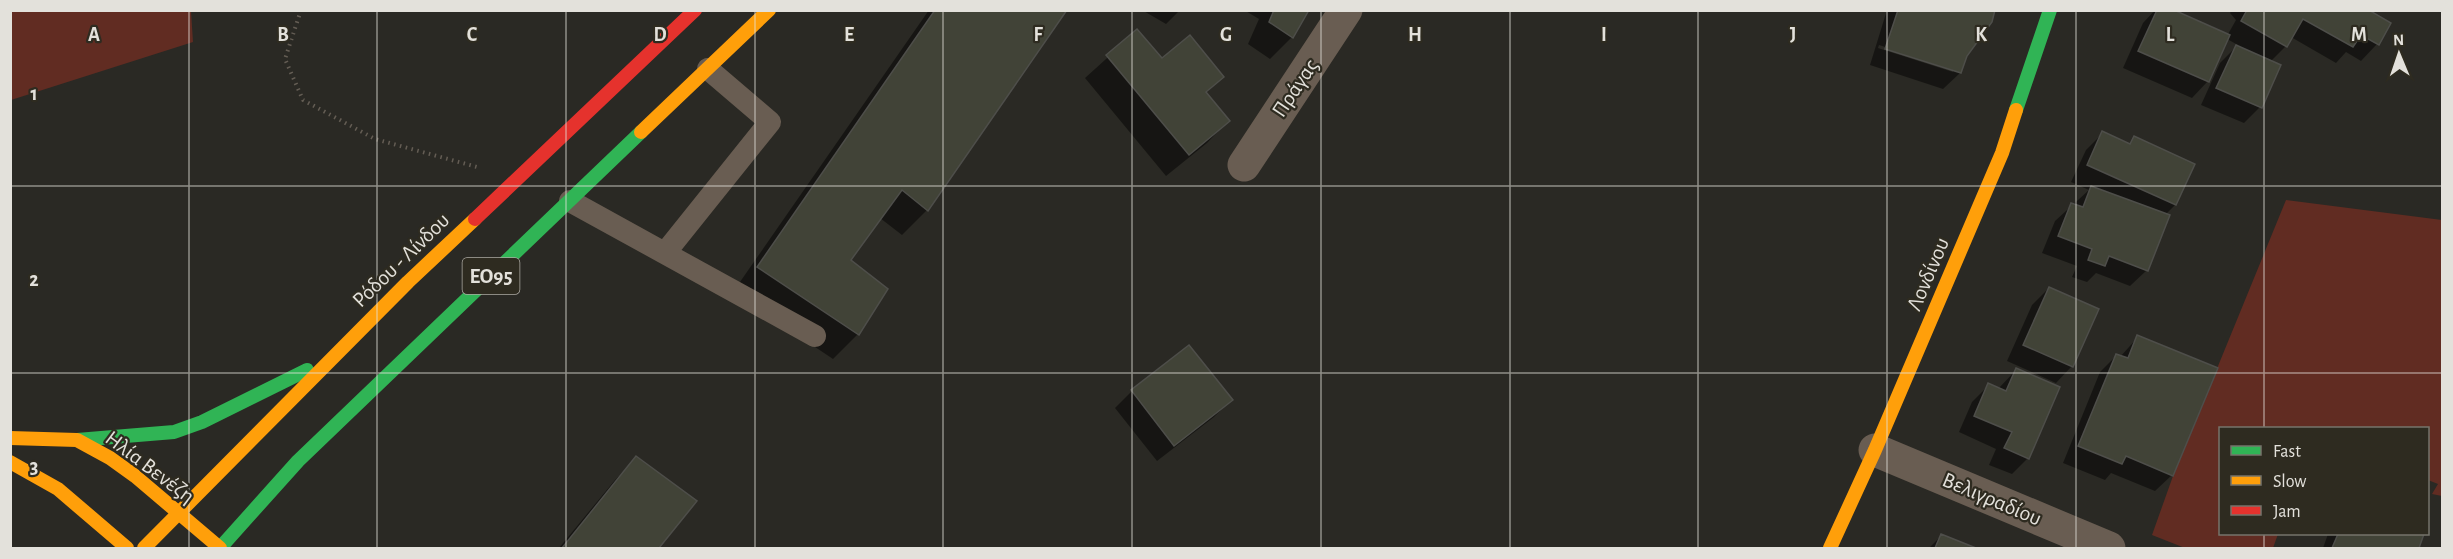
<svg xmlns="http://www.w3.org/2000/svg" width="2453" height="559" viewBox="0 0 2453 559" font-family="'Alegreya Sans',sans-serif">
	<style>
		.green { fill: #612c22 }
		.shadow { fill: #0007; fill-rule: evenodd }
		.building { fill: #414337; stroke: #4e4e4a; stroke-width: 1.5 }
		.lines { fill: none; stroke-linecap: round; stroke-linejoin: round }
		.path { stroke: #645d54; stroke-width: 4; stroke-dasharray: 1.5 4.5; stroke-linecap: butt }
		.lane { stroke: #695d52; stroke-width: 22 }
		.street { stroke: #695d52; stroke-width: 33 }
		.fast { stroke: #30b455; stroke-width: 14 }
		.slow { stroke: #ff9f0a; stroke-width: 14 }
		.jam { stroke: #e5322d; stroke-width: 14 }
		.grid { fill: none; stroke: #e3e1db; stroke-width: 1.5; stroke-opacity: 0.55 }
		.labels { text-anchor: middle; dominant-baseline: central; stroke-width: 4.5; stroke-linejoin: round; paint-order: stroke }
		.shield { fill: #2e2b20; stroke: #adaaa3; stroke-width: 1.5 }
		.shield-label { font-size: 21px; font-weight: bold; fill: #e3e1db }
		.street-label { font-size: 22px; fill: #e3e1db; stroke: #2e2b20 }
		.grid-label { font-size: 20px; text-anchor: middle; font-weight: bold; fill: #e3e1db; stroke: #2e2b20; stroke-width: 4.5; stroke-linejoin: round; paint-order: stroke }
	</style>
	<rect width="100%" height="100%" fill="#2a2924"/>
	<path class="green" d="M11,10L191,11L193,42L11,100Z
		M2286,200L2442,220V496L2432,494L2438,484L2428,480V428H2220V534H2278L2273,548H2185L2152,535L2173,476Z"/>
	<path class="shadow" d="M929,10H1065L927,210L902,235L880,218L848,261L858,334L833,359L733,292Z
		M1142,10H1180L1166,24Z
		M1244,10H1307L1292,37L1270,59L1248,44L1259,19Z
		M1887,10H1994L1966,56L1960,73L1943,89L1870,65ZM1879,45L1953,69V72L1878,48Z
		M2155,10H2170L2227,36L2236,20L2230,13L2232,10H2371L2370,13L2389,24L2377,44L2361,61L2346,52L2336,63L2291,37L2286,46L2270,62L2260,107L2244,123L2201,105L2220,63L2238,45L2227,39L2208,81L2192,98L2123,68L2143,23Z
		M1137,31L1162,60L1222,77L1205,94L1228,121L1207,143L1166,176L1085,78Z
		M2103,133L2128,145L2134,138L2193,165L2175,205L2165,215L2147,270L2130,286L2096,273L2087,282L2072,277L2077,266L2042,253L2055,221L2089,190L2071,182L2086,150Z
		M2049,288L2072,366L2056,383L2007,361L2032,305Z
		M2138,337L2172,475L2155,491L2111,473L2105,480L2063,463L2100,372L2117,355L2120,357Z
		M1189,347L1231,400L1214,417L1157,461L1115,408L1132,391Z
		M2016,370L2028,458L2012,474L1989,465L1996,449L1959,432L1972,402L1989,385L1998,389Z
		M637,458L695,501L657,548H559L615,480Z
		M2328,534H2423L2417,548H2323Z
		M1941,536L1972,548H1929Z"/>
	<path class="building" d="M935,10H1067L928,211L902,190L851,260L888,289L859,335L757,267Z
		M1274,10H1309L1293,38L1269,22Z
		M1898,10H1995L1992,22L1967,56L1961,73L1885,49Z
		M2157,10H2174L2230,35L2209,82L2138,51Z
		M2247,10H2373L2372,12L2391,23L2379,45L2361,35L2353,47L2303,19L2287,47L2241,21Z
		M1137,29L1162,58L1190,35L1224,77L1206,92L1230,121L1189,155L1106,55Z
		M2236,45L2281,65L2262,108L2216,88Z
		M2102,131L2130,144L2134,136L2195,164L2176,205L2087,165Z
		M2091,186L2170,215L2148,271L2109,256L2105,266L2088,260L2092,249L2058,236L2071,203L2083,207Z
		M2049,287L2099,309L2073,367L2023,345Z
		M2137,335L2218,368L2173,476L2126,456L2122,464L2078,446L2116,354L2128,358Z
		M1189,345L1233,400L1174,446L1131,390Z
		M2016,368L2060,387L2029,459L2004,448L2012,432L1974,416L1988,383L2006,391Z
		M636,456L697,501L659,548H562Z
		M1941,534L1976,548H1935Z
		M2338,534H2424L2419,548H2332Z"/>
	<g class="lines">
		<path class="path" d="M301,10L285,59L303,100L375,139L477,167"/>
		<path class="lane" d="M570,201L815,336
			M665,253L770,122L708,69"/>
		<path class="street" d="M1244,165L1346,10
			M1875,450L2109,548"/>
		<path class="fast" d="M2016,110L2050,10
			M77,440L174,432L202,422L307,370
			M220,548L298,461L641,132"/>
		<path class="slow" d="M641,132L769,10
			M10,438L77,440L110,458L135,476L220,548
			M10,462L58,489L127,548
			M144,548L408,282L475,219
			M1830,548L1875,450L2002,153L2016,110"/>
		<path class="jam" d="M475,219L695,10"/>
	</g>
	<path class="grid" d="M189,10V548M377,10V548M566,10V548M755,10V548M943,10V548M1132,10V548M1321,10V548M1510,10V548M1698,10V548M1887,10V548M2076,10V548M2264,10V428M10,186H2442M10,373H2442M2264,534V548"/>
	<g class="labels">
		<rect class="shield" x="462.5" y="258" width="57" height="36" rx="4.5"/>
		<g class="shield-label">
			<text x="491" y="276">ΕΟ95</text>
		</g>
		<g class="street-label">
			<text transform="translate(1295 88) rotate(-56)">Πράγας</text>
			<text transform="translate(401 260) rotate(-44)">Ρόδου - Λίνδου</text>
			<text transform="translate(1928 274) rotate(-67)">Λονδίνου</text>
			<text transform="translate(150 467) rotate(37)">Ηλία Βενέζη</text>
			<text transform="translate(1992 499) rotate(23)">Βελιγραδίου</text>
		</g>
	</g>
	<g class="grid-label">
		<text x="94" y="41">A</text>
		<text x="283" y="41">B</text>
		<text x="472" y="41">C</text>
		<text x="660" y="41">D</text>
		<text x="849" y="41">E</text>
		<text x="1038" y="41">F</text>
		<text x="1226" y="41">G</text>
		<text x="1415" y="41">H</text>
		<text x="1604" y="41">I</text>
		<text x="1793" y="41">J</text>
		<text x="1981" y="41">K</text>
		<text x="2170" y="41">L</text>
		<text x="2359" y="41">M</text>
		<text x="34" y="100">1</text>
		<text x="34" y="286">2</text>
		<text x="34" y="473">3</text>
	</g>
	<rect width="2453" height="559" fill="none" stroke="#e3e1db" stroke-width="24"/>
	<rect x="2219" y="427" width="210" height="108" fill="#2e2b20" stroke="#76746b" stroke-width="1.5"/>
	<rect x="2231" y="446" width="30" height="9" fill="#30b455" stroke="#76746b" stroke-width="1.5"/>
	<text x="2273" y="457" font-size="18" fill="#e3e1db">Fast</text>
	<rect x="2231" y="476" width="30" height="9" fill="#ff9f0a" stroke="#76746b" stroke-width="1.5"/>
	<text x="2273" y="487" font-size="18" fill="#e3e1db">Slow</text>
	<rect x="2231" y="506" width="30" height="9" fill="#e5322d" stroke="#76746b" stroke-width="1.5"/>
	<text x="2273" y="517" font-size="18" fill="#e3e1db">Jam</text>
	<g transform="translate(2399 54) rotate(358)" stroke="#2e2b20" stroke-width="4.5" paint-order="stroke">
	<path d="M0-4.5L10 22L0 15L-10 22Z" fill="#e3e1db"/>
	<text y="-9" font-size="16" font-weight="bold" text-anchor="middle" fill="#e3e1db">N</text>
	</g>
</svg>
